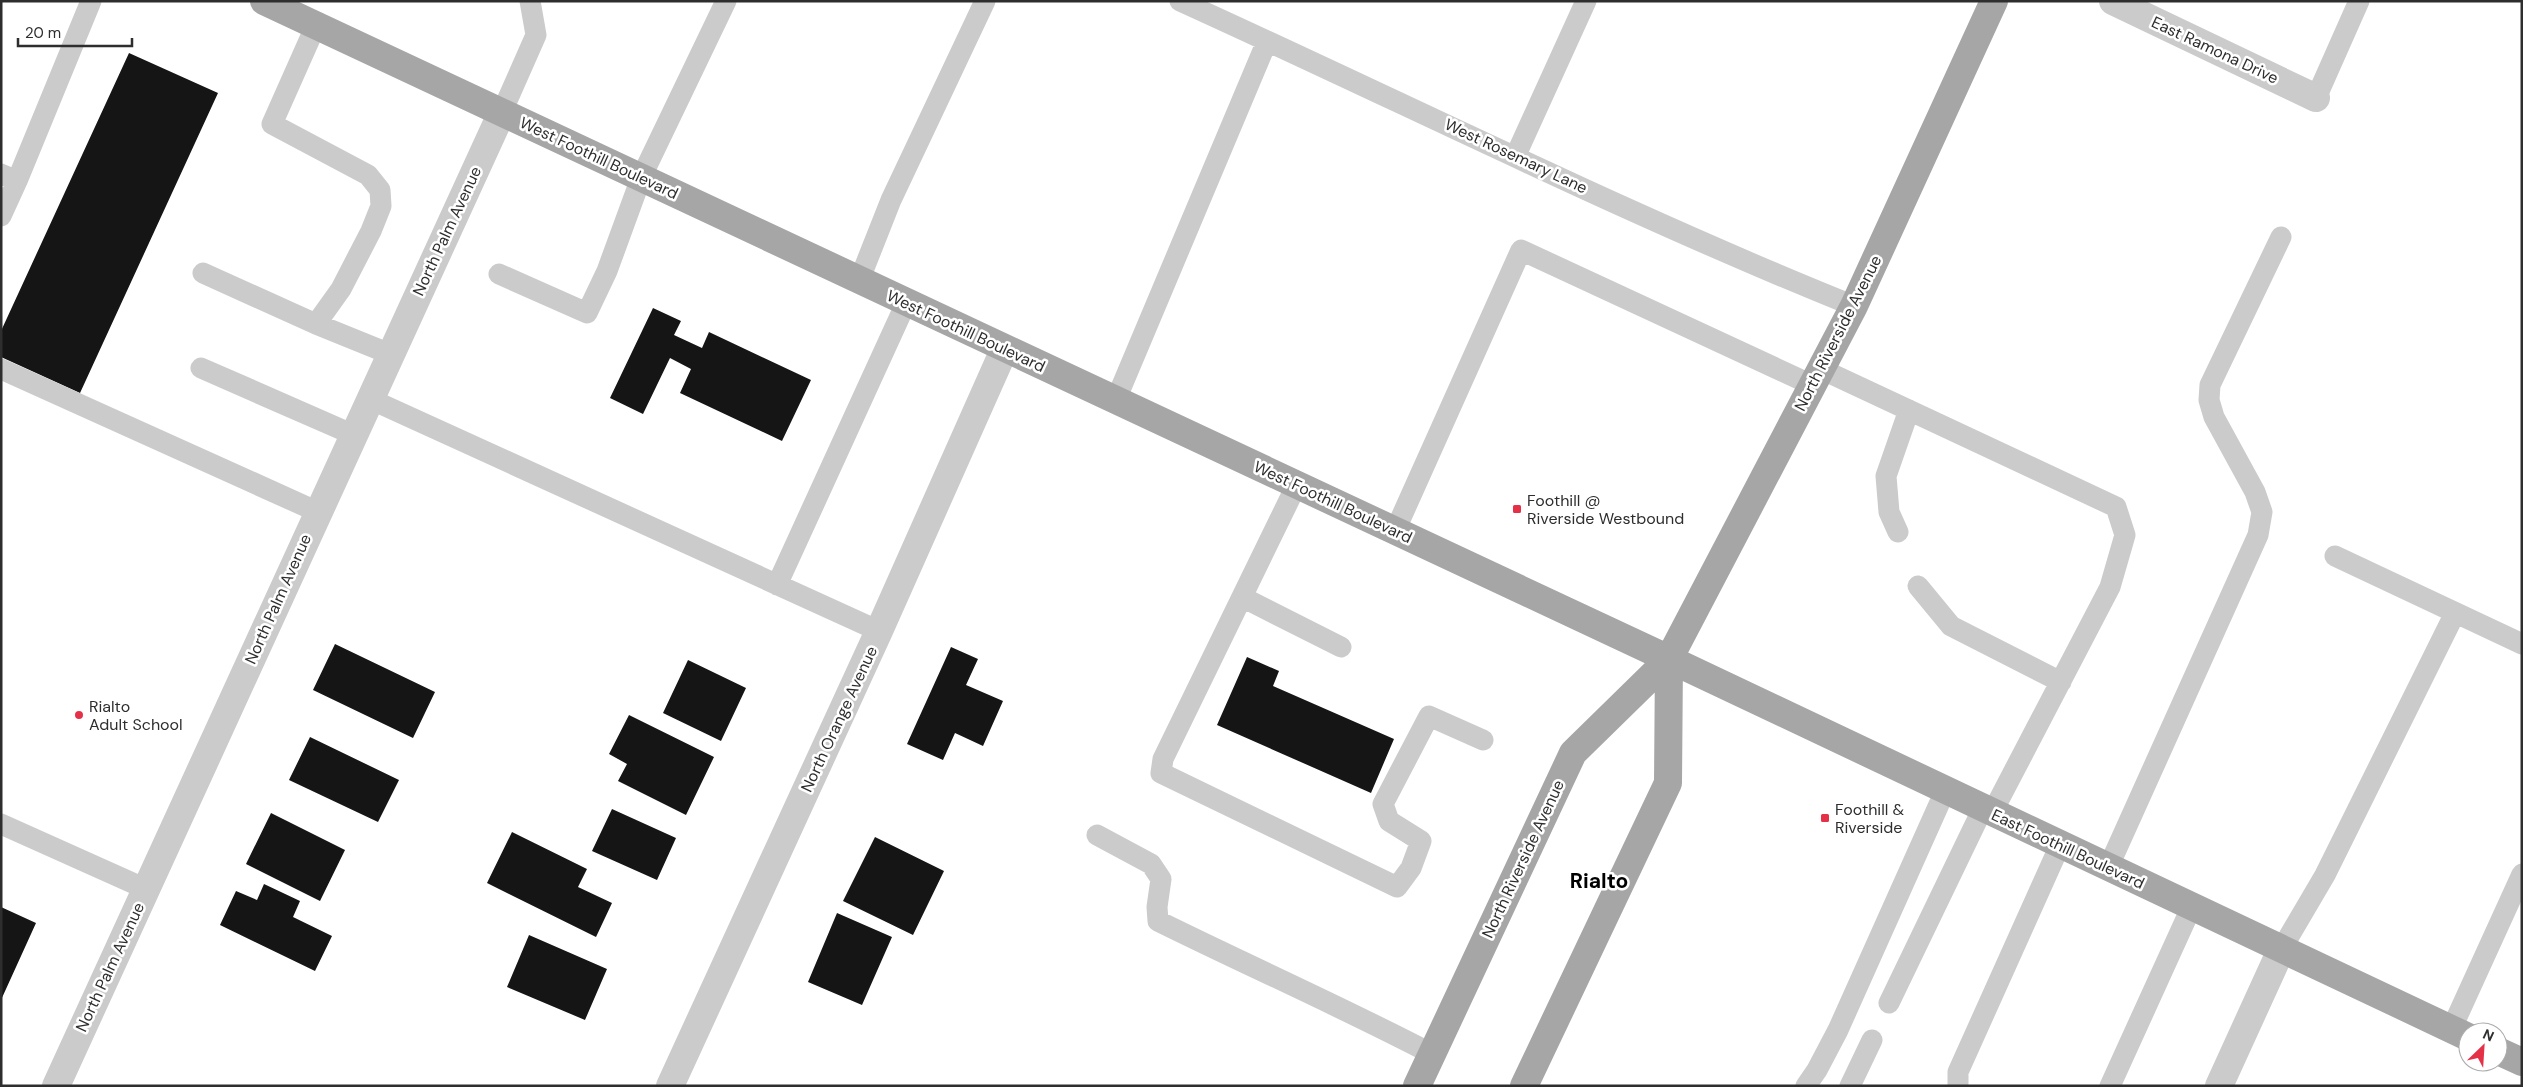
<svg xmlns="http://www.w3.org/2000/svg" width="2523" height="1087" viewBox="0 0 2523 1087" font-family="'DM Sans',sans-serif">
	<style>
		.building { fill: #151515 }
		.lines { fill: none; stroke-linecap: round; stroke-linejoin: round }
		.service { stroke: #cbcbcb; stroke-width: 21 }
		.minor { stroke: #cbcbcb; stroke-width: 28 }
		.primary { stroke: #a6a6a6; stroke-width: 28 }
		.poi-dot { fill: #e43147; stroke: #fff; stroke-width: 2 }
		.labels { text-anchor: middle; dominant-baseline: central; stroke-width: 5; stroke-linejoin: round; paint-order: stroke }
		.street-label { font-size: 16px; fill: #2e2e2e; stroke: #fff }
		.poi-label { font-size: 16px; fill: #2e2e2e; stroke: #fff; text-anchor: start }
		.district-label { font-size: 21px; font-weight: bold; fill: #000; stroke: #fff }
	</style>
	<rect width="100%" height="100%" fill="#fff"/>
	<path class="building" d="M129,53L218,93L80,393L1,357V331Z
		M653,308L681,321L674,335L702,348L709,332L811,380L782,441L680,393L691,369L670,358L643,414L610,398Z
		M335,644L435,692L413,738L313,690Z
		M951,647L978,659L966,685L1003,701L983,746L955,733L943,760L907,744Z
		M1247,657L1279,671L1273,686L1394,739L1371,793L1217,725Z
		M688,660L746,688L721,741L663,713Z
		M629,715L714,757L686,815L618,781L627,764L609,754Z
		M310,737L399,780L378,822L289,780Z
		M612,809L676,838L657,880L592,851Z
		M271,813L345,850L320,901L246,864Z
		M512,832L587,869L578,887L612,903L596,937L487,883Z
		M875,837L944,871L913,935L843,901Z
		M264,884L300,901L293,917L332,936L315,971L220,925L236,891L257,900Z
		M1,907L36,923L1,1000Z
		M837,913L892,937L862,1005L808,982Z
		M529,935L607,969L585,1020L507,987Z"/>
	<g class="lines">
		<path class="service" d="M1180,1C1405,103 1625,214 1854,306
			M2316,98L2359,1
			M502,112L536,35L530,1
			M1515,157L1586,1
			M1,174L17,181L91,1
			M1,216L17,181
			M203,273L316,324L390,354
			M499,274L587,313L607,271L641,178L726,1
			M859,281L891,200L985,1
			M316,324L341,289L371,231L381,206L380,190L368,175L272,124L316,25
			M201,368L354,435
			M1,369L318,512
			M1821,369L2116,507L2125,535L2110,587L1992,813
			M370,399L879,631
			M1115,402L1267,41
			M1296,486L1163,759L1161,773L1397,887L1411,868L1421,841L1389,821L1383,804L1429,716L1483,740
			M1395,531L1521,250L1812,385
			M1898,532L1889,512L1886,476L1909,410
			M2335,556L2522,644
			M777,585L906,303
			M1918,586L1951,626L2061,682
			M1242,597L1341,647
			M1,824L146,889
			M1097,835L1151,864L1161,879L1157,907L1158,921C1249,966 1342,1007 1432,1054
			M2108,868L2258,535L2262,512L2255,492L2214,417L2209,400L2210,385L2281,237
			M2281,950L2325,875L2455,613
			M1889,1003L1983,808
			M2451,1030L2522,874
			M1806,1086L1817,1070L1838,1030L1945,791
			M1850,1086L1872,1040
			M1958,1086V1072L2060,845
			M2110,1086L2191,908"/>
		<path class="minor" d="M2113,1L2316,98
			M56,1086L502,112
			M670,1086L879,631L1004,350
			M2219,1086L2281,950"/>
		<path class="primary" d="M264,1L1669,659L2468,1037
			M2498,1051L2522,1062
			M1417,1086L1573,753L1669,659L1854,306L1994,1
			M1524,1086L1668,783L1669,659"/>
	</g>
	<g class="poi-dot">
		<rect x="1512" y="504" width="10" height="10" rx="2.5"/>
		<circle cx="79" cy="715" r="5"/>
		<rect x="1820" y="813" width="10" height="10" rx="2.5"/>
	</g>
	<g class="labels">
		<g class="street-label">
			<text transform="translate(2215 50) rotate(25)">East Ramona Drive</text>
			<text transform="translate(1516 156) rotate(25)">West Rosemary Lane</text>
			<text transform="translate(599 158) rotate(25)">West Foothill Boulevard</text>
			<text transform="translate(447 231) rotate(-65)">North Palm Avenue</text>
			<text transform="translate(966 331) rotate(25)">West Foothill Boulevard</text>
			<text transform="translate(1838 333) rotate(-63)">North Riverside Avenue</text>
			<text transform="translate(1333 502) rotate(25)">West Foothill Boulevard</text>
			<text transform="translate(278 599) rotate(-66)">North Palm Avenue</text>
			<text transform="translate(839 719) rotate(-65)">North Orange Avenue</text>
			<text transform="translate(2068 849) rotate(25)">East Foothill Boulevard</text>
			<text transform="translate(1523 859) rotate(-65)">North Riverside Avenue</text>
			<text transform="translate(110 967) rotate(-65)">North Palm Avenue</text>
		</g>
		<g class="poi-label">
			<text x="1527" y="500">Foothill @<tspan x="1527" dy="18">Riverside Westbound</tspan></text>
			<text x="89" y="706">Rialto<tspan x="89" dy="18">Adult School</tspan></text>
			<text x="1835" y="809">Foothill &amp;<tspan x="1835" dy="18">Riverside</tspan></text>
		</g>
		<g class="district-label">
			<text x="1599" y="881">Rialto</text>
		</g>
	</g>
	<rect width="2523" height="1087" fill="none" stroke="#2e2e2e" stroke-width="5"/>
	<g transform="translate(2483 1047) rotate(25)"><circle r="24" fill="#ffffff" stroke="#ababab"/>
	<path d="M0-4L9 19L0 12L-9 19Z" fill="#e43147"/>
	<text y="-8" font-size="14" font-weight="bold" text-anchor="middle" fill="#2e2e2e">N</text>
	</g>
	<path d="M18 38v8h114v-8" fill="none" stroke="#2e2e2e" stroke-width="2.5"/>
	<text x="25" y="38" font-size="15" fill="#2e2e2e" stroke="#ffffff" stroke-width="4" paint-order="stroke">20 m</text>
</svg>
